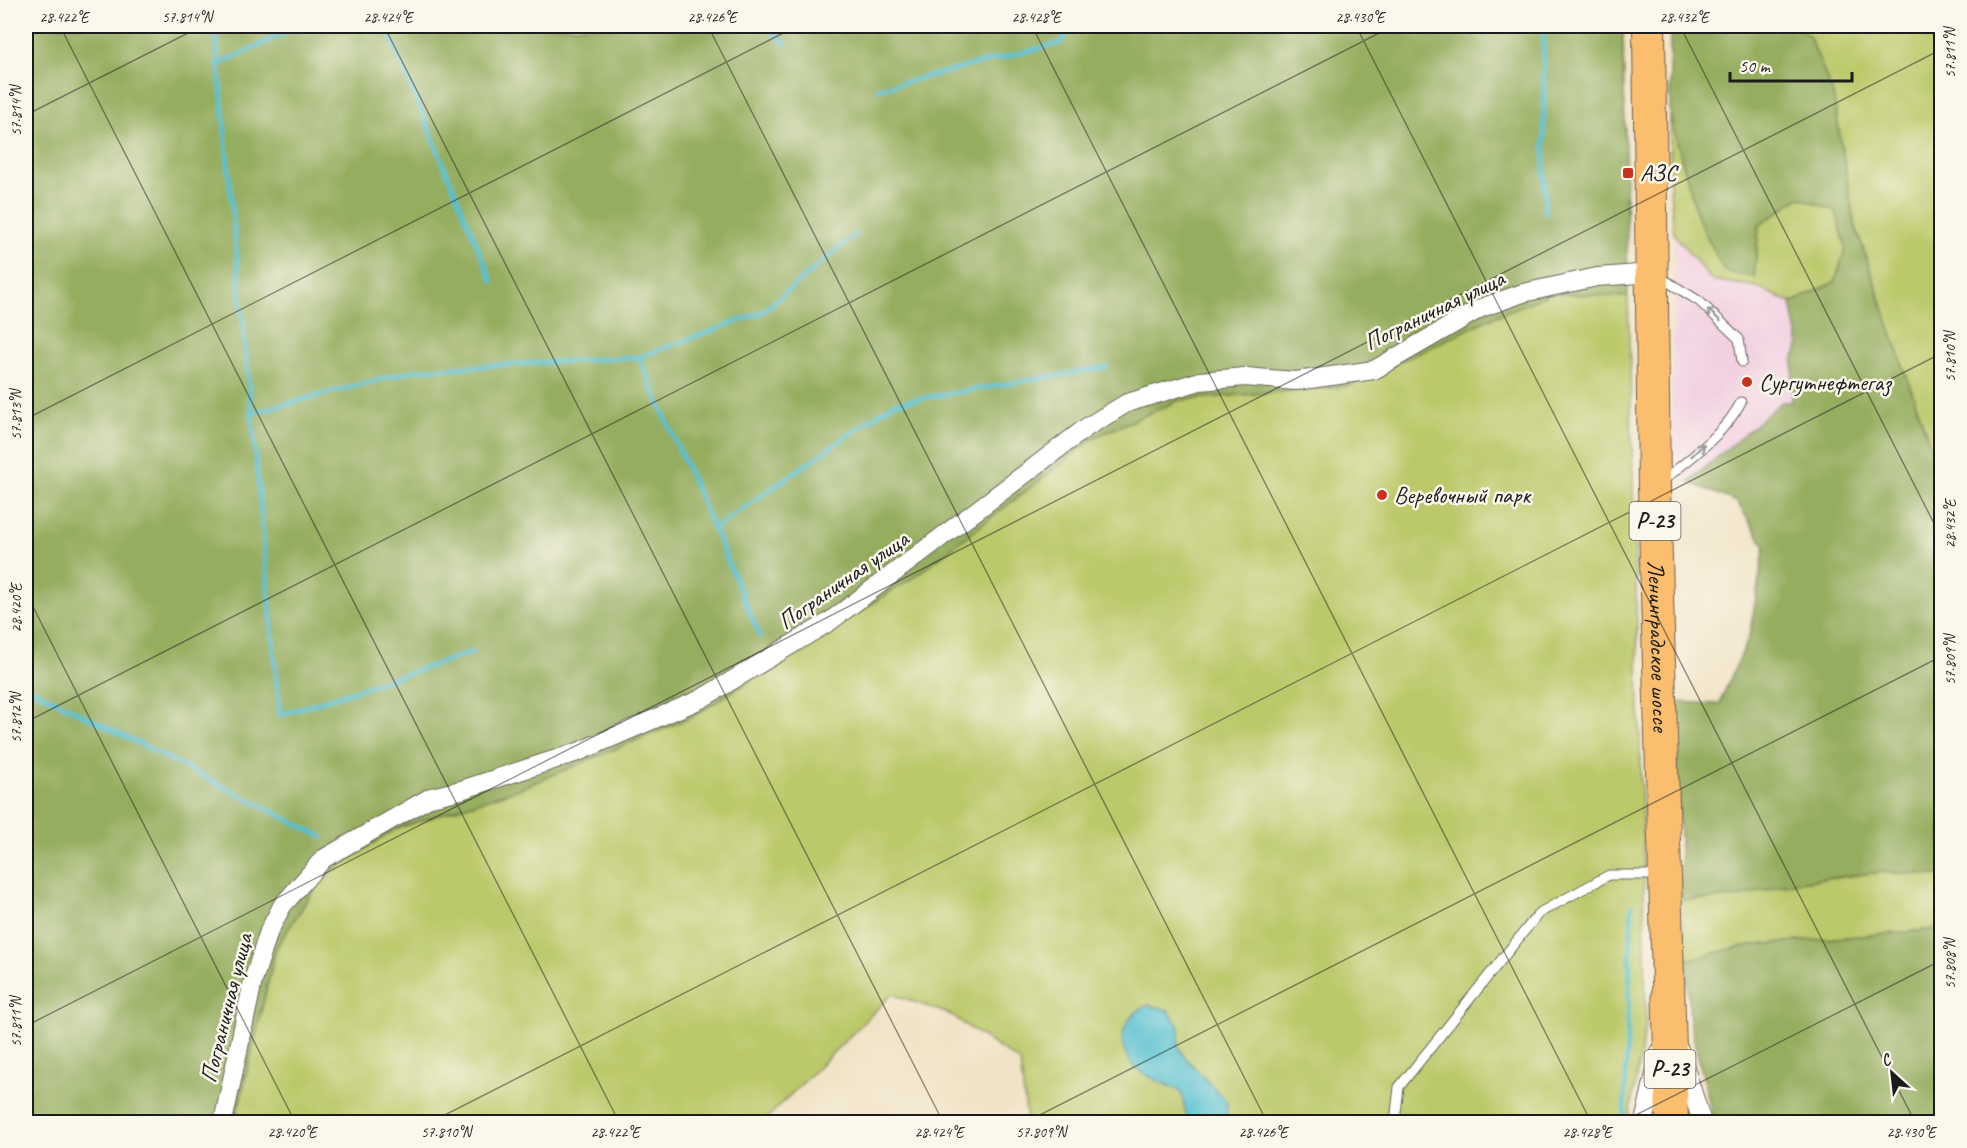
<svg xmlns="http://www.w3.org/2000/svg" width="1967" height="1148" viewBox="0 0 1967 1148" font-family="Caveat,sans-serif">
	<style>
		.built { fill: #f2cfe1 }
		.green { fill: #bcc96b; stroke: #6c7244; stroke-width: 1.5 }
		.forest { fill: #95ad5f; stroke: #58643e; stroke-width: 1.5 }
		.water { fill: #55c0d0; stroke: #386e76; stroke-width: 1.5 }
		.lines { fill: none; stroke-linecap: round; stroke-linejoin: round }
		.stream { stroke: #55c0d0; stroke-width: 4.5 }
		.lane-casing { stroke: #676258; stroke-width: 11 }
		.street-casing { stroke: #676258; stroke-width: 20 }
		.highway-casing { stroke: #676258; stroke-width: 34 }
		.lane { stroke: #fff; stroke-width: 9 }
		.street { stroke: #fff; stroke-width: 18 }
		.highway { stroke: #fbbd6e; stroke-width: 32 }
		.oneway { stroke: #999 }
		.ticks { fill: none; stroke: #1c1c1c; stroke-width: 1.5; stroke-opacity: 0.45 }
		.poi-dot { fill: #c8321e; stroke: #fbf7ec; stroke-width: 2 }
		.labels { text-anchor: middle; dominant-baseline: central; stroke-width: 5; stroke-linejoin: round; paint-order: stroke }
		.shield { fill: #fbf7ec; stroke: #5f5e5a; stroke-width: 1.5 }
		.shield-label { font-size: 22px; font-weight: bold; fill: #1c1c1c }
		.poi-label { font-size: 24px; fill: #1c1c1c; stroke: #fbf7ec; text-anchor: start }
		.street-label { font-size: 24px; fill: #1c1c1c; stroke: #fbf7ec }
		.neatline { fill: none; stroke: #1c1c1c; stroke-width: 2 }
		.ticks-label { font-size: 15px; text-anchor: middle; fill: #1c1c1c }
	</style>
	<rect width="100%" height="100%" fill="#fbf7ec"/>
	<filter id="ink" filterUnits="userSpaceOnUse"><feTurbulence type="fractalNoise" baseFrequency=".0167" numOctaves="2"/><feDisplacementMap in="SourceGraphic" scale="12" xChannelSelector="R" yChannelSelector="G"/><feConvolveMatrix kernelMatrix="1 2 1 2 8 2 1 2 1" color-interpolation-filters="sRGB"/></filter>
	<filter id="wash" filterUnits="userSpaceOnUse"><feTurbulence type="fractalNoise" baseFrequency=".008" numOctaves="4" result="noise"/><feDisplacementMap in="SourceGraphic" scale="24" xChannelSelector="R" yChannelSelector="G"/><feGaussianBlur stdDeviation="1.35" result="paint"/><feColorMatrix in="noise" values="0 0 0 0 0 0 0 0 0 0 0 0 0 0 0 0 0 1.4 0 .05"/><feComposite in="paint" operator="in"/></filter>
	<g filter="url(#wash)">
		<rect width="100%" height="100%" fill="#f1e3c6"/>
		<path class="built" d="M1674,234L1711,280L1757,287L1791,303L1799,345L1793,361L1792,402H1782L1688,482L1671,484Z"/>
		<path class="green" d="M1791,26H1941V477L1854,222L1833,94Z
			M1670,116L1698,218L1754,277L1759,226L1799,197L1836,211L1846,247L1835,282L1791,303L1757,287L1711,280L1674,234L1670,192Z
			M1552,293L1628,297L1644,887L1646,1024L1628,1122H1027L1020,1062L949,1014L892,994L763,1122H235L276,948L322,877L395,829L521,788L692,717L914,577L1097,436L1180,400L1349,386L1491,318Z
			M1881,872L1941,875V929L1744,946L1686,960L1682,900L1739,897L1797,882Z"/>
		<path class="forest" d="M26,26H1623L1628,297L1552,293L1491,318L1349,386L1180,400L1097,436L914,577L692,717L521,788L395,829L322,877L276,948L235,1122H26Z
			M1670,26H1791L1809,35L1833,94L1854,222L1941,477V875L1881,872L1797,882L1739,897L1682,900L1675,702L1719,704L1749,637L1765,546L1737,502L1688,482L1782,402H1792L1793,361L1799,345L1791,303L1835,282L1846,247L1836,211L1799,197L1759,226L1754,277L1724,271L1698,218L1670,116Z
			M1941,929V1122H1714L1690,1023L1686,960L1744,946Z"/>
		<path class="water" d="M1149,1005L1168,1010L1180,1028L1178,1045L1184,1056L1227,1102V1118L1224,1122H1188L1181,1092C1167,1084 1142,1076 1132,1064C1114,1040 1124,1015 1149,1005Z"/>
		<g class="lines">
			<path class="stream" d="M215,26L280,715L473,652
				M386,26L492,281
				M767,26L786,44
				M1543,26L1545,214
				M217,65L300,26
				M878,89L1060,43L1074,26
				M639,357L760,636
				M251,413L416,370L639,357L761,313L856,234
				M715,528L894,403L1107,367
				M26,686L322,837
				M1624,1122L1632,905"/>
		</g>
	</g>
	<g filter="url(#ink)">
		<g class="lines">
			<g class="lane-casing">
				<path id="lane" d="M1658,276L1699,301L1739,339L1742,362
					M1660,483C1688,460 1725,434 1741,402
					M1395,1122L1399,1087L1539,913L1609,875H1659"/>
			</g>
			<g class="street-casing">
				<path id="street" d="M1679,1049L1702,1122
					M223,1122L253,981L269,931L282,906L323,859L431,797L461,790L578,752L701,699L829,622L1087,427L1127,403L1200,381L1245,377L1296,381L1374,370L1481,308L1523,293L1597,277L1653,273
					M1644,1122L1660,1052"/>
			</g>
			<g class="highway-casing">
				<g id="highway">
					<path id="s1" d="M1649,26L1654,488L1672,1122"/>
				</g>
			</g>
			<use href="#lane" class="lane"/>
			<use href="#street" class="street"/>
			<use href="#highway" class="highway"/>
		</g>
		<defs><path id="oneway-shaft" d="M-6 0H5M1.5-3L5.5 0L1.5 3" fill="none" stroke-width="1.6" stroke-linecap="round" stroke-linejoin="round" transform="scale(1.5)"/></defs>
		<g class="oneway">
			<use href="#oneway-shaft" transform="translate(1714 315) rotate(-137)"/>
			<use href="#oneway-shaft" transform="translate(1698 450) rotate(-44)"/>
		</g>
	</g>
	<path class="ticks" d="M60,26L619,1122M384,26L943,1122M708,26L1267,1122M1032,26L1591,1122M1356,26L1915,1122M1680,26L1942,539M26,115L202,26M26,419L797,26M26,593L295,1122M26,722L1393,26M26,1026L1942,49M431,1122L1942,353M1026,1122L1942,656M1622,1122L1942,960"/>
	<g class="poi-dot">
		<rect x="1622" y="167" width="12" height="12" rx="3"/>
		<circle cx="1747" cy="382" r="6"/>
		<circle cx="1382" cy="495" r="6"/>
	</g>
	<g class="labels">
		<g class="shield">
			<rect x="1629.5" y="502" width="51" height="38" rx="4.5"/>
			<rect x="1644.5" y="1050" width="51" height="38" rx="4.5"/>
		</g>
		<g class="shield-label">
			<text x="1655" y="521">Р-23</text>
			<text x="1670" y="1069">Р-23</text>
		</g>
		<g class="poi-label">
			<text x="1640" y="173">АЗС</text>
			<text x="1759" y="382">Сургутнефтегаз</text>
			<text x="1394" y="495">Веревочный парк</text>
		</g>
		<g class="street-label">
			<text transform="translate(1434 310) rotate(-26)">Пограничная улица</text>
			<text transform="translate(843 580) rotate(-35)">Пограничная улица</text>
			<text stroke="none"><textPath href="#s1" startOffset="620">Ленинградское шоссе</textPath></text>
			<text transform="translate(226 1008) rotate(-76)">Пограничная улица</text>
		</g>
	</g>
	<rect width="1967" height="1148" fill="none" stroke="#fbf7ec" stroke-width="66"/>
	<g transform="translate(1892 1073) rotate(333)" stroke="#fbf7ec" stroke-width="4.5" paint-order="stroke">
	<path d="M0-4.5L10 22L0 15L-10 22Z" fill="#1c1c1c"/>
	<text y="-9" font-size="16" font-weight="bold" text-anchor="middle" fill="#1c1c1c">С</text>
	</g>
	<path d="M1730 72v9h122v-9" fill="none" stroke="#1c1c1c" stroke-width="3"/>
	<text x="1739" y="72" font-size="18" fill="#1c1c1c" stroke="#fbf7ec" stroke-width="4.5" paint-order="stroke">50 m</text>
	<rect x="33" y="33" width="1901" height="1082" class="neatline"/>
	<g class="ticks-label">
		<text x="64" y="22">28.422°E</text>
		<text x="187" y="22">57.814°N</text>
		<text x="388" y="22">28.424°E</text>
		<text x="712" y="22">28.426°E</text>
		<text x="1036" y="22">28.428°E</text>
		<text x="1360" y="22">28.430°E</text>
		<text x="1684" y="22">28.432°E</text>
		<text transform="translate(1950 53) rotate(-90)" y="5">57.811°N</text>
		<text transform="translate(16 111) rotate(-90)" y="5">57.814°N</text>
		<text transform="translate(1950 357) rotate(-90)" y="5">57.810°N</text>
		<text transform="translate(16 415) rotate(-90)" y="5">57.813°N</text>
		<text transform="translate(1950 524) rotate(-90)" y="5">28.432°E</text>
		<text transform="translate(16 608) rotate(-90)" y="5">28.420°E</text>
		<text transform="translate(1950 660) rotate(-90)" y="5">57.809°N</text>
		<text transform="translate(16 718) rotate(-90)" y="5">57.812°N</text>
		<text transform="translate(1950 964) rotate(-90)" y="5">57.808°N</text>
		<text transform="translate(16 1022) rotate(-90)" y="5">57.811°N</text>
		<text x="292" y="1137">28.420°E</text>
		<text x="446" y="1137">57.810°N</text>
		<text x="615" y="1137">28.422°E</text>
		<text x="939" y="1137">28.424°E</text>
		<text x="1041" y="1137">57.809°N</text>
		<text x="1263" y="1137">28.426°E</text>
		<text x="1587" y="1137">28.428°E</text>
		<text x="1911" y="1137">28.430°E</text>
	</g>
</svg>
